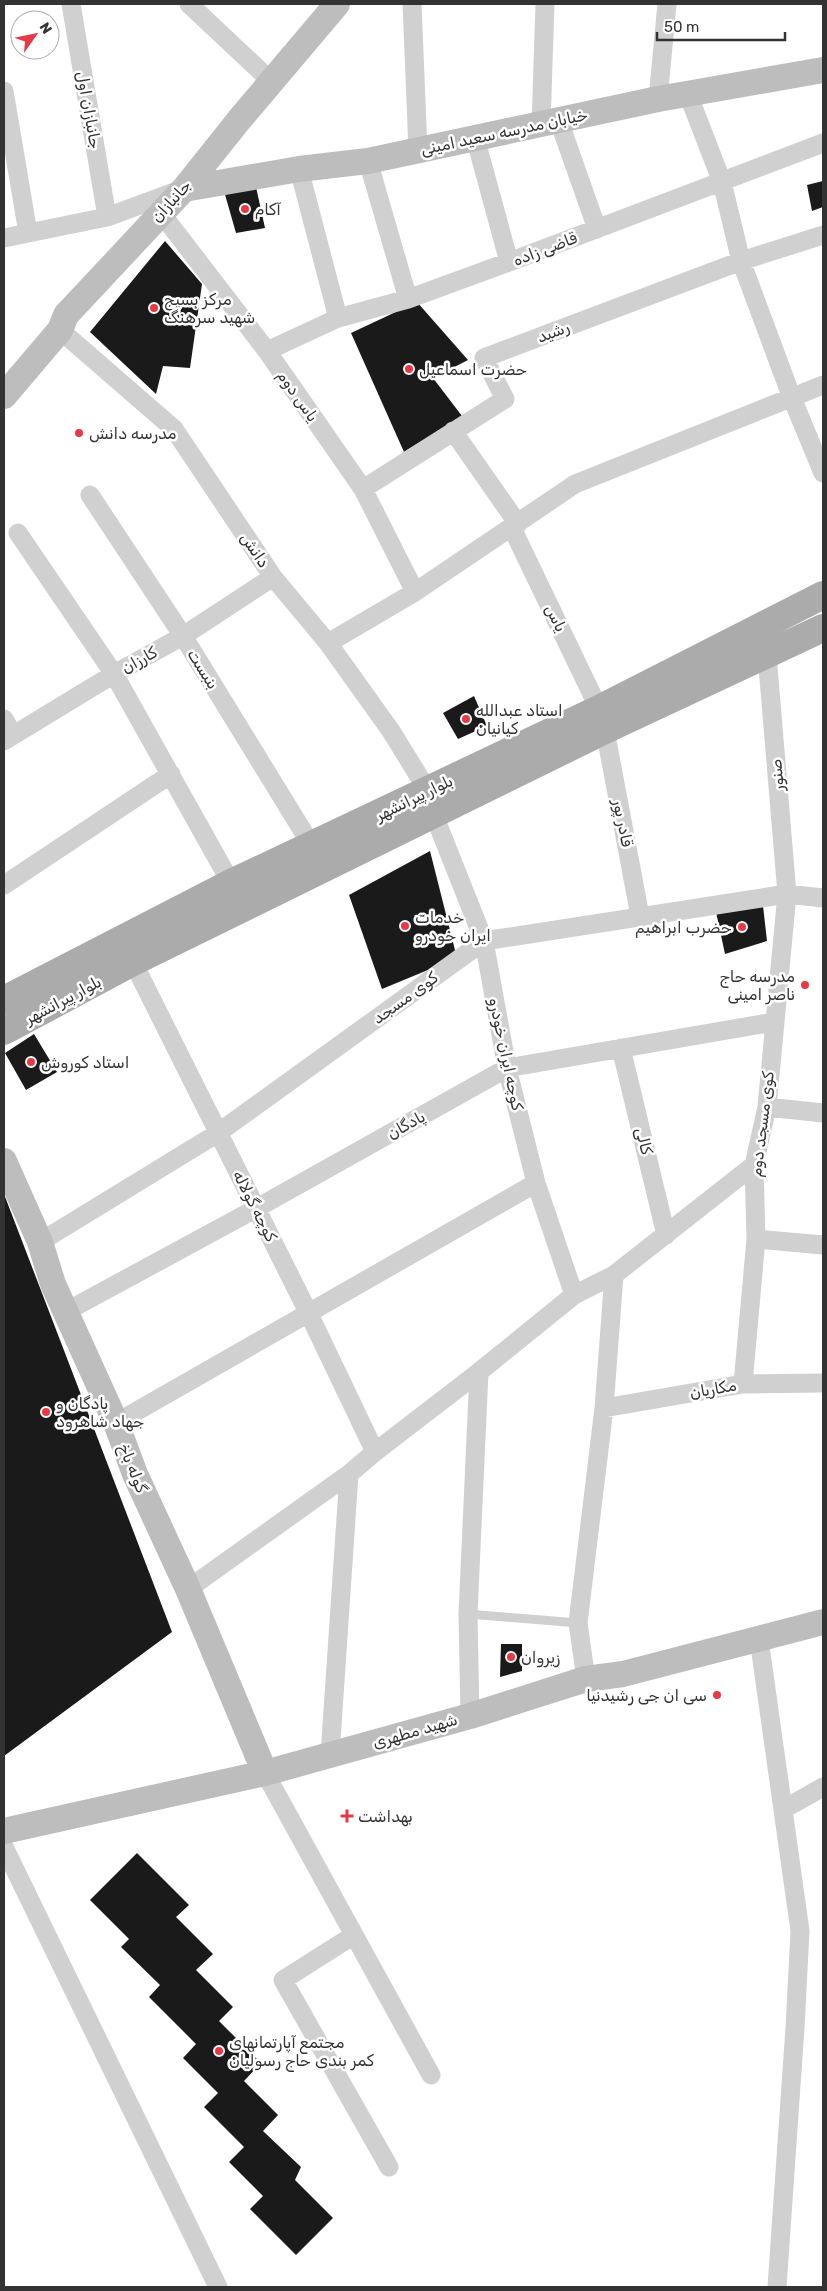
<svg xmlns="http://www.w3.org/2000/svg" width="827" height="2291" viewBox="0 0 827 2291" font-family="Rubik,'Noto Sans Arabic',sans-serif">
	<style>
		.building { fill: #1a1a1a }
		.lines { fill: none; stroke-linecap: round; stroke-linejoin: round }
		.lane { stroke: #d0d0d0; stroke-width: 9 }
		.street { stroke: #d0d0d0; stroke-width: 19 }
		.secondary { stroke: #bdbdbd; stroke-width: 26 }
		.primary { stroke: #ababab; stroke-width: 28 }
		.poi-dot { fill: #e63946; stroke: #fff; stroke-width: 2 }
		.labels { text-anchor: middle; dominant-baseline: central; stroke-width: 5; stroke-linejoin: round; paint-order: stroke }
		.street-label { font-size: 16px; fill: #333; stroke: #fff }
		.poi-label { font-size: 16px; fill: #333; stroke: #fff; text-anchor: start }
	</style>
	<rect width="100%" height="100%" fill="#fff"/>
	<path class="building" d="M823,181V207L812,211L807,185Z
		M256,187L265,228L236,233L224,191Z
		M165,241L202,284L190,368L163,366L156,394L90,332Z
		M417,302L468,360L433,378L462,416L404,452L351,333Z
		M474,696L487,726L458,739L443,713Z
		M430,851L457,958L382,989L349,895Z
		M762,897L767,941L725,954L716,912Z
		M34,1034L57,1072L26,1090L5,1053Z
		M4,1194L172,1632L4,1756Z
		M501,1644H522V1671L500,1677Z
		M137,1853L189,1905L176,1917L213,1954L196,1970L233,2007L219,2021L261,2063L244,2081L278,2115L263,2131L301,2167L295,2180L333,2218L296,2255L250,2209L263,2196L229,2162L244,2147L204,2107L218,2093L183,2058L196,2044L149,1997L160,1985L121,1947L129,1939L90,1900Z"/>
	<g class="lines">
		<path class="lane" d="M468,1614L578,1623"/>
		<path class="street" d="M71,4L107,217
			M189,4L271,81
			M412,4L418,150
			M4,91L28,233
			M688,94L722,182L741,261L792,398L823,473
			M658,99L667,4
			M559,121L597,229
			M541,125L545,4
			M475,137L509,262
			M368,161L408,299
			M299,169L338,318
			M161,213L267,351L363,489L415,592
			M4,238L107,217L180,190
			M60,330L174,429L273,577L328,643L391,731L428,791
			M267,351L338,318L408,299L509,262L823,143
			M453,431L518,524
			M363,489L505,399L484,358L741,261L823,235
			M90,495L183,636L312,846
			M512,528L599,709L605,730L640,916
			M18,533L114,674L231,883
			M328,643L415,592L575,484L823,385
			M4,719L13,735
			M4,741L114,674L183,636L273,577
			M434,815L484,941L507,1068L536,1183L574,1295
			M4,885L171,774
			M133,962L309,1314L375,1452
			M621,1048L666,1235
			M767,1107L823,1113
			M756,1239L823,1245
			M40,1242L218,1133L484,941L787,894L823,898
			M67,1311L257,1208L507,1068L774,1022
			M743,1384L756,1239L754,1165L767,1107L787,894L767,655
			M604,1408L743,1384L823,1383
			M116,1423L536,1183
			M188,1589L349,1474L375,1452L479,1372L574,1295L614,1275L754,1165
			M759,1639L800,1931L795,2028L777,2287
			M586,1679L578,1623L604,1408L614,1275
			M470,1716L468,1614L479,1372
			M330,1755L349,1474
			M265,1773L431,2075
			M784,1809L823,1787
			M4,1847L218,2287
			M354,1935L283,1980L389,2167"/>
		<path class="secondary" d="M184,189L299,169L368,161L658,99L823,70
			M4,396L60,330L66,315L184,189L239,120L337,4
			M4,1161L40,1242L53,1284L116,1423L135,1474L188,1589L265,1773
			M4,1831L265,1773L470,1716L586,1679L623,1674L823,1622"/>
		<path class="primary" d="M4,1000L231,883L599,709L823,595
			M4,1031L133,962L605,730L823,628"/>
	</g>
	<g class="poi-dot">
		<circle cx="245" cy="209" r="5"/>
		<circle cx="154" cy="308" r="5"/>
		<circle cx="409" cy="369" r="5"/>
		<circle cx="79" cy="433" r="5"/>
		<circle cx="466" cy="719" r="5"/>
		<circle cx="405" cy="926" r="5"/>
		<circle cx="742" cy="927" r="5"/>
		<circle cx="805" cy="985" r="5"/>
		<circle cx="31" cy="1062" r="5"/>
		<circle cx="46" cy="1412" r="5"/>
		<circle cx="511" cy="1657" r="5"/>
		<circle cx="717" cy="1695" r="5"/>
		<path d="M344.5 1808.5h5v5h5v5h-5v5h-5v-5h-5v-5h5z"/>
		<circle cx="219" cy="2051" r="5"/>
	</g>
	<g class="labels">
		<g class="street-label">
			<text transform="translate(89 110) rotate(80)">جانبازان اول</text>
			<text transform="translate(504 132) rotate(-12)">خیابان مدرسه سعید امینی</text>
			<text transform="translate(171 201) rotate(-48)">جانبازان</text>
			<text transform="translate(545 249) rotate(-21)">قاضی زاده</text>
			<text transform="translate(553 332) rotate(-21)">رشید</text>
			<text transform="translate(298 396) rotate(55)">یاس دوم</text>
			<text transform="translate(255 550) rotate(56)">دانش</text>
			<text transform="translate(556 618) rotate(64)">یاس</text>
			<text transform="translate(139 660) rotate(-29)">کارزان</text>
			<text transform="translate(203 669) rotate(58)">بنبست</text>
			<text transform="translate(777 775) rotate(-95)">صنور</text>
			<text transform="translate(414 798) rotate(-26)">بلوار پیرانشهر</text>
			<text transform="translate(623 823) rotate(79)">قادر پور</text>
			<text transform="translate(405 998) rotate(-36)">کوی مسجد</text>
			<text transform="translate(63 1000) rotate(-28)">بلوار پیرانشهر</text>
			<text transform="translate(506 1054) rotate(78)">کوچه ایران خودرو</text>
			<text transform="translate(762 1124) rotate(-83)">کوی مسجد دوم</text>
			<text transform="translate(406 1125) rotate(-29)">پادگان</text>
			<text transform="translate(644 1141) rotate(76)">کالی</text>
			<text transform="translate(255 1206) rotate(63)">کوچه گولاله</text>
			<text transform="translate(713 1389) rotate(-10)">مکاریان</text>
			<text transform="translate(133 1468) rotate(68)">گوله باخ</text>
			<text transform="translate(415 1731) rotate(-16)">شهید مطهری</text>
		</g>
		<g class="poi-label">
			<text x="255" y="209">آکام</text>
			<text x="164" y="299">مرکز بسیج<tspan x="164" dy="18">شهید سرهنگ</tspan></text>
			<text x="419" y="369">حضرت اسماعیل</text>
			<text x="89" y="433">مدرسه دانش</text>
			<text x="476" y="710">استاد عبدالله<tspan x="476" dy="18">کیانیان</tspan></text>
			<text x="415" y="917">خدمات<tspan x="415" dy="18">ایران خودرو</tspan></text>
			<text x="732" y="927" text-anchor="end">حضرب ابراهیم</text>
			<text x="795" y="976" text-anchor="end">مدرسه حاج<tspan x="795" dy="18">ناصر امینی</tspan></text>
			<text x="41" y="1062">استاد کوروش</text>
			<text x="56" y="1403">پادگان و<tspan x="56" dy="18">جهاد شاهرود</tspan></text>
			<text x="521" y="1657">زیروان</text>
			<text x="707" y="1695" text-anchor="end">سی ان جی رشیدنیا</text>
			<text x="358" y="1816">بهداشت</text>
			<text x="229" y="2042">مجتمع آپارتمانهای<tspan x="229" dy="18">کمر بندی حاج رسولیان</tspan></text>
		</g>
	</g>
	<rect width="827" height="2291" fill="none" stroke="#333333" stroke-width="10"/>
	<g transform="translate(35 35) rotate(57)"><circle r="24" fill="#ffffff" stroke="#adadad"/>
	<path d="M0-4L9 19L0 12L-9 19Z" fill="#e63946"/>
	<text y="-8" font-size="14" font-weight="bold" text-anchor="middle" fill="#333333">N</text>
	</g>
	<path d="M657 32v8h128v-8" fill="none" stroke="#333333" stroke-width="2.5"/>
	<text x="664" y="32" font-size="15" fill="#333333" stroke="#ffffff" stroke-width="4" paint-order="stroke">50 m</text>
</svg>
